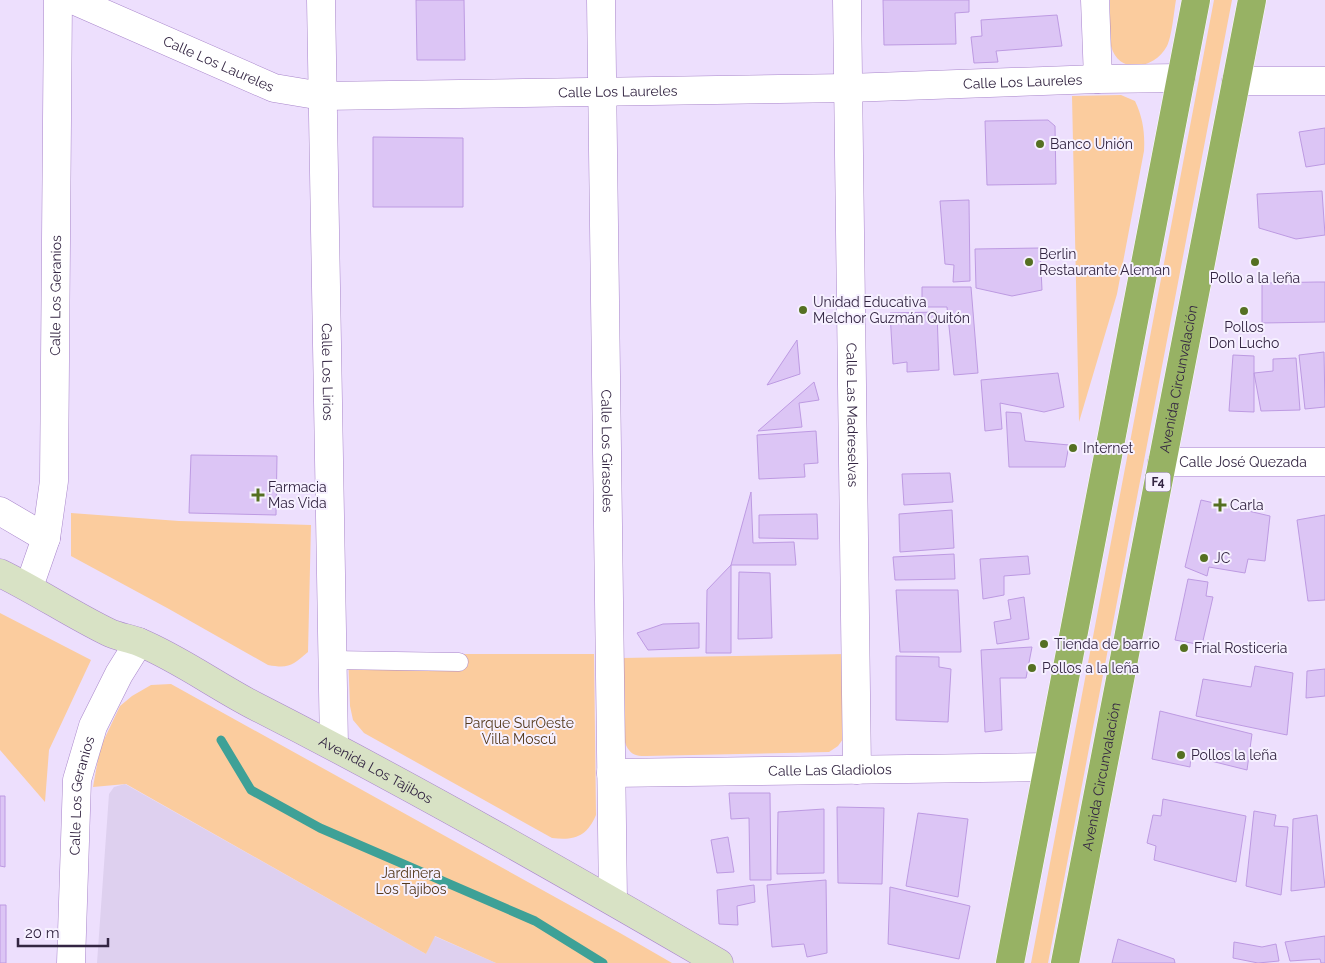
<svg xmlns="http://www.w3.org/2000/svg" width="1325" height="963" viewBox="0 0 1325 963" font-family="Raleway,sans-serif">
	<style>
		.built { fill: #ded0ef }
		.green { fill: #fbcc9e }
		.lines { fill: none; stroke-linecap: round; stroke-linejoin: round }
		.stream { stroke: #3ea197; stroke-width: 9 }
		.building { fill: #dcc5f5; stroke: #bd9ae2 }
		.service-casing { stroke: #a885cb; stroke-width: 19 }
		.minor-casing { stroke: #a885cb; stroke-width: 29 }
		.tertiary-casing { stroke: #a885cb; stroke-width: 29 }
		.secondary-casing { stroke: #a885cb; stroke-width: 29 }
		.trunk-casing { stroke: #fff; stroke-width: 29 }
		.service { stroke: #fff; stroke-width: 18 }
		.minor { stroke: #fff; stroke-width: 28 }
		.tertiary { stroke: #fff; stroke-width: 28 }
		.secondary { stroke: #d8e2c5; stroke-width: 28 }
		.trunk { stroke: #97b264; stroke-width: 28 }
		.poi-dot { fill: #557022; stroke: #f6f0ff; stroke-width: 2 }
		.labels { text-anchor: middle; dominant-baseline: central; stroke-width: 4; stroke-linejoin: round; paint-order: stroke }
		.shield { fill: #f6f0ff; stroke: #6e627b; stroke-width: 1 }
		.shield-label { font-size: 12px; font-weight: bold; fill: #332542 }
		.street-label { font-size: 14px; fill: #332542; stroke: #f6f0ff }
		.poi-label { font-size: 14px; fill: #332542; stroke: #f6f0ff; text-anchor: start }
		.park-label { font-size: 14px; fill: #54391c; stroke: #f6f0ff }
	</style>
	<rect width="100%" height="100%" fill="#eddffd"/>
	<path class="built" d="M125,784L426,954L434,936L496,963H97L109,794L114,787Z"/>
	<path class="green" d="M1110,0H1176C1174,11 1172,36 1167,46C1155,69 1119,76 1111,46C1108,36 1110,12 1110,0Z
		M1214,0H1232L1048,963H1031Z
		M1121,95L1135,101C1143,118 1145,133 1144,151L1117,294L1079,422L1072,96Z
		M71,513L179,521L311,525L308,652C292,665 290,669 268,665L169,609L71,556Z
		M0,613L91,660L49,750L45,802L0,750Z
		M348,654H594L596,815C587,836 575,841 552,838L364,733L353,720L350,706Z
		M846,654L843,739L838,746L829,752L646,756C640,756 633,756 629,750C618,739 622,675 622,658Z
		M171,684L620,933L672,963H496L435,936L426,954L126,784L93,787L100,748L120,706L132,696L151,685Z"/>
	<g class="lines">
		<path class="stream" d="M221,740L251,790L320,828L535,921L603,963"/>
	</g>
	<path class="building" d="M416,0H464L465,60H417Z
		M883,0H969V12L955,13L956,44L884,45Z
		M1057,15L1062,46L996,51L998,62L974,63L971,37L982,36L981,20Z
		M1048,120L1055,126L1056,184L987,185L985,121Z
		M1325,128V164L1306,167L1299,132Z
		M373,137L463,138V207H373Z
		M1322,191L1325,235L1296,239L1259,228L1257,194Z
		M969,200L970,281L953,282L954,265L945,264L940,201Z
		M1040,248L1042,290L1012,296L976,288L975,249Z
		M1317,282H1325V322L1262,323V283Z
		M922,287H971L978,373L954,375L947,307H922Z
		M937,312L939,370L907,372V362L893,364L890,313Z
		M797,340L800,374L767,385Z
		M1324,352L1325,407L1305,409L1299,355Z
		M1233,355L1254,356V412L1229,411Z
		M1296,358L1300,410L1261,411L1254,373L1273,371V359Z
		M1058,373L1064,407L1044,412L1000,403L1002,429L985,431L981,380Z
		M814,382L819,400L799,403L802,427L758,431Z
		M1006,412L1021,413L1025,441L1069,445L1065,467H1009Z
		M816,431L818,463L804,464L805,477L759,479L757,435Z
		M191,455L277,456L276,515L189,513Z
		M950,473L953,502L904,505L902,474Z
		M751,492L753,543L794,542L796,565H731Z
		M1201,500L1270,516L1265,561L1248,559L1245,573L1209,567L1207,576L1185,567Z
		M952,510L954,548L900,552L899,514Z
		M817,514L818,539L759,538V515Z
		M1325,515V600L1308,601L1297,520Z
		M954,554L955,579L895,580L893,557Z
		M1028,556L1030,574L1004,576V595L983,599L980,559Z
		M731,565V653H706L707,590Z
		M739,572L770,573L772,638L738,639Z
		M1188,579L1208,582L1206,596L1213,597L1202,645L1175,640Z
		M896,590H958L961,652H900Z
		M1024,597L1029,639L997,644L994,622L1011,619L1008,600Z
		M699,623V648L648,650L637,633L663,624Z
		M1032,647L1026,678H1000L1002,730L985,732L981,650Z
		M896,656L939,657V667L951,669L948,722L896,720Z
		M1255,666L1293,673L1287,735L1196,716L1203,679L1251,687Z
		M1325,669V696L1306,698L1307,671Z
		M1160,711L1252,734L1247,770L1191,756L1190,767L1152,759Z
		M729,793H770L771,880H750L749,818L731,819Z
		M0,796H5V867L0,866Z
		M1163,799L1246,816L1236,882L1154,860L1156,846L1147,843L1153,815L1161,816Z
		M837,807L884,808L882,884L838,883Z
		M824,809V873L777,874L778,812Z
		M1254,811L1276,815L1274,826L1288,827L1281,895L1246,886Z
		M918,813L968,819L958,897L906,886Z
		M1317,815L1325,887L1291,891L1293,819Z
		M728,837L734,872L717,873L711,840Z
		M826,880L827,953L807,957L804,944L772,947L767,885Z
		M754,885L755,902L737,906L738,925L719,924L717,890Z
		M890,887L970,906L959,959L888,944Z
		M0,905H6V963H0Z
		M1325,936V963H1321L1320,959L1290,961L1285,942Z
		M1118,939L1174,959L1175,963H1112Z
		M1234,942L1262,947L1276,944L1279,961L1258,963L1233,958Z"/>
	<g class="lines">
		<g class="service-casing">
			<path id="service" d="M332,660L459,662"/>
		</g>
		<g class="minor-casing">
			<g id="minor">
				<path id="s1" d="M73,0L274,88L322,96L848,88L1098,79L1181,78"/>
				<path id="s2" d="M321,0L334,746"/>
				<path id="s3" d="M847,0L857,770"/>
				<path d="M1095,0L1098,79"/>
				<path d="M1236,81H1325"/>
				<path id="s4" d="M1162,462H1325"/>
				<path d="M0,511L46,538"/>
				<path id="s5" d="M29,587L46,538L54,481L58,0"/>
				<path id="s6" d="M611,773L1047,767"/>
				<path id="s7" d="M71,963L77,780L93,726L119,674L139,642"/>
			</g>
		</g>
		<g class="tertiary-casing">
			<g id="tertiary">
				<path id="s8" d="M601,0L613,901"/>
			</g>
		</g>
		<g class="secondary-casing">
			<g id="secondary">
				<path id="s9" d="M0,573C37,591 71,614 108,632C118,637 129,638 139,642C180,659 216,686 255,706C412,786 566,874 719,963"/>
			</g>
		</g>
		<g class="trunk-casing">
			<g id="trunk">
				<path d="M1010,963L1196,0"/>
				<path id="s10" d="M1065,963L1252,0"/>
			</g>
		</g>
		<use href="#service" class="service"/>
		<use href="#minor" class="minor"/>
		<use href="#tertiary" class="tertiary"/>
		<use href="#secondary" class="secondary"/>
		<use href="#trunk" class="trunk"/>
	</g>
	<g class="poi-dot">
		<circle cx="1040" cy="144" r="5"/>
		<circle cx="1029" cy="262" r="5"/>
		<circle cx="1255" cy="262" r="5"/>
		<circle cx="803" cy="310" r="5"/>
		<circle cx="1244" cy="311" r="5"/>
		<circle cx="1073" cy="448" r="5"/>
		<path d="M255.5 487.5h5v5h5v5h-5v5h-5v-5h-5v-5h5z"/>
		<path d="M1217.5 497.5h5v5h5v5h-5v5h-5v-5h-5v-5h5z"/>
		<circle cx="1204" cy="558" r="5"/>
		<circle cx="1044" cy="644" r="5"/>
		<circle cx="1184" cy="648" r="5"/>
		<circle cx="1032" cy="668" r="5"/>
		<circle cx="1181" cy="755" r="5"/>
	</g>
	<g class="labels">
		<rect class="shield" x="1145.5" y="472.5" width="25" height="19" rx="4"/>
		<g class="shield-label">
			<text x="1158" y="482">F4</text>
		</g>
		<g class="street-label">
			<text stroke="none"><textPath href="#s1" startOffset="159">Calle Los Laureles</textPath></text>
			<text stroke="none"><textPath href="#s1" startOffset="969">Calle Los Laureles</textPath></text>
			<text stroke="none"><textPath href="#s1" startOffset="564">Calle Los Laureles</textPath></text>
			<text stroke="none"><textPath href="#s5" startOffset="295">Calle Los Geranios</textPath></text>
			<text stroke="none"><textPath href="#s2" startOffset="372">Calle Los Lirios</textPath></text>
			<text stroke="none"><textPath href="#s10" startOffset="595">Avenida Circunvalación</textPath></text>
			<text stroke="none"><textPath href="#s3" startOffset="415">Calle Las Madreselvas</textPath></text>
			<text stroke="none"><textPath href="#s8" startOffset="451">Calle Los Girasoles</textPath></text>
			<text stroke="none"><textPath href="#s4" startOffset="81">Calle José Quezada</textPath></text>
			<text stroke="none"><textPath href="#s9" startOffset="425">Avenida Los Tajibos</textPath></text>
			<text stroke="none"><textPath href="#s6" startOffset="219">Calle Las Gladiolos</textPath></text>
			<text stroke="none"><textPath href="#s10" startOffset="190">Avenida Circunvalación</textPath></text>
			<text stroke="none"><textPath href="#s7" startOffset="168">Calle Los Geranios</textPath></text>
		</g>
		<g class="poi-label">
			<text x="1050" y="144">Banco Unión</text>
			<text x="1039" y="254">Berlin<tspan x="1039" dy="16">Restaurante Aleman</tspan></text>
			<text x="1255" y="278" text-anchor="middle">Pollo a la leña</text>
			<text x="813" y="302">Unidad Educativa<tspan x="813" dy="16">Melchor Guzmán Quitón</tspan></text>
			<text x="1244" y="327" text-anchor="middle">Pollos<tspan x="1244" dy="16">Don Lucho</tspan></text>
			<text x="1083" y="448">Internet</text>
			<text x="268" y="487">Farmacia<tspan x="268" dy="16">Mas Vida</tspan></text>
			<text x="1230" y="505">Carla</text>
			<text x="1214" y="558">JC</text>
			<text x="1054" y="644">Tienda de barrio</text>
			<text x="1194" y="648">Frial Rosticeria</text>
			<text x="1042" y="668">Pollos a la leña</text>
			<text x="1191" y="755">Pollos la leña</text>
		</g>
		<g class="park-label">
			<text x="519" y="723">Parque SurOeste<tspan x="519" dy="16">Villa Moscú</tspan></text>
			<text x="411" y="873">Jardinera<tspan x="411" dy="16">Los Tajibos</tspan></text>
		</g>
	</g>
	<path d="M18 938v8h90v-8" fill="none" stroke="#332542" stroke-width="2.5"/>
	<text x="25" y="938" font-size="15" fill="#332542" stroke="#f6f0ff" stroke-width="4" paint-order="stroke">20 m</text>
</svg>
